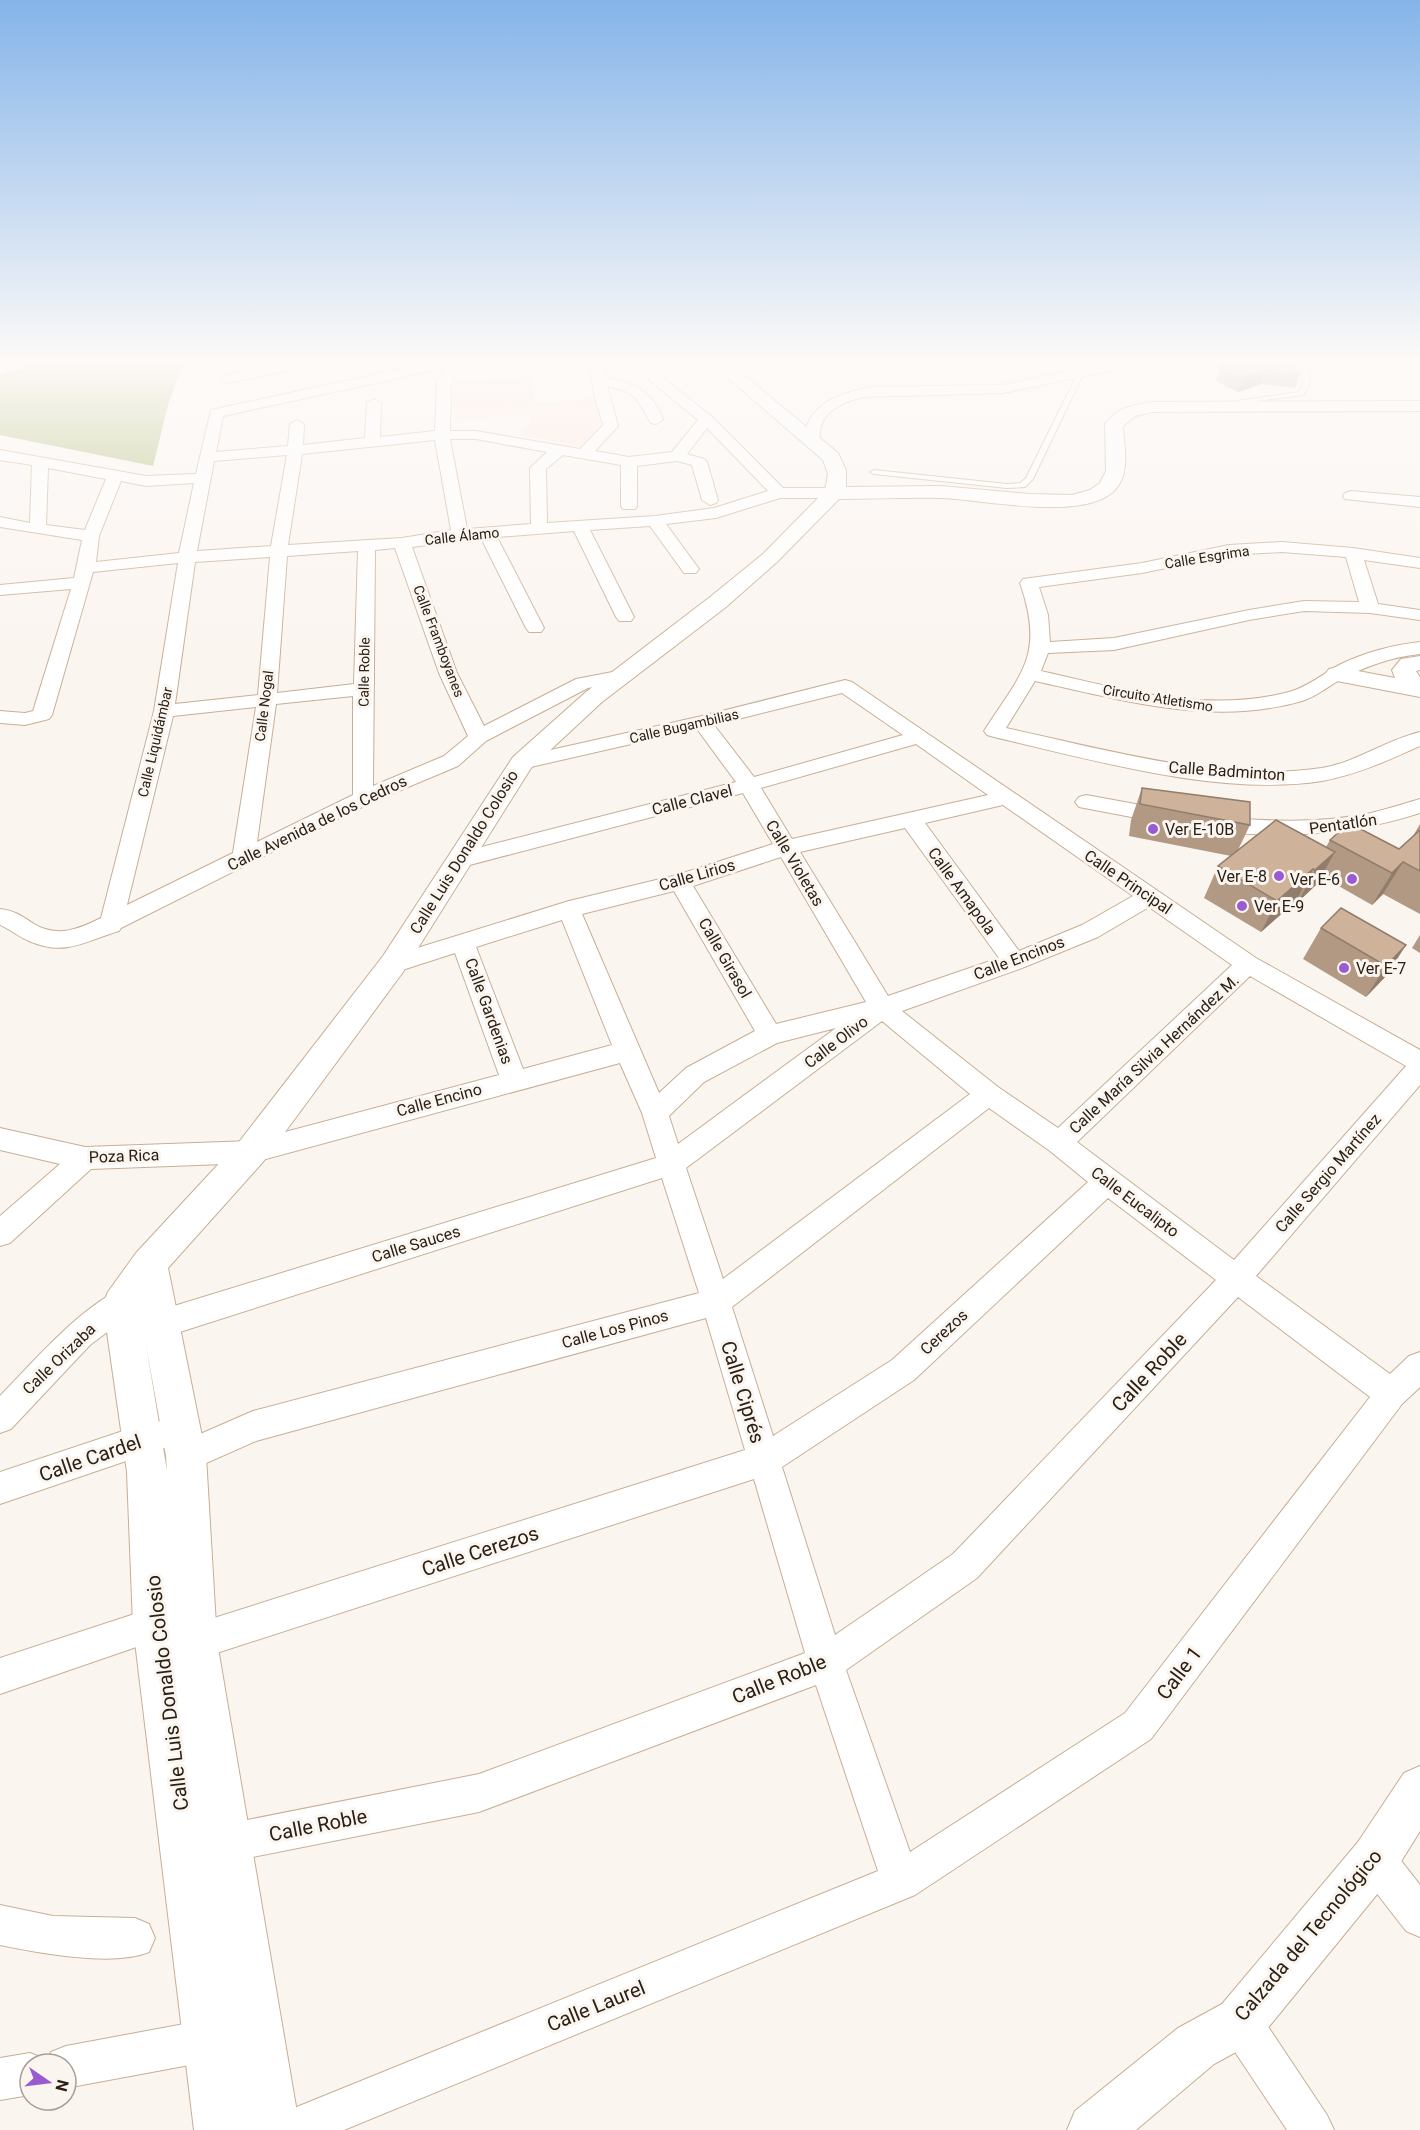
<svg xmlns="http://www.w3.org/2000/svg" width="1420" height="2130" viewBox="0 0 1420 2130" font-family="Roboto,sans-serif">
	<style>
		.education { fill: #ffe6dd }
		.forest { fill: #b1bb78 }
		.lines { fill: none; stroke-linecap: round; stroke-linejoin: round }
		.service-casing { stroke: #c8ae94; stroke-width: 2 }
		.minor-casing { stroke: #c8ae94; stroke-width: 2 }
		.tertiary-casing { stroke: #c8ae94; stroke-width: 2 }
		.service { fill: #fff; fill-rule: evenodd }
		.minor { fill: #fff; fill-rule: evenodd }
		.tertiary { fill: #fff; fill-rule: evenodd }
		.wall { fill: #b29984 }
		.shaded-wall { fill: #917d6c }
		.building { fill: #cfb29a; stroke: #917d6c; stroke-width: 1.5 }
		.poi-dot { fill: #9a5bd2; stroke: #fbf5f0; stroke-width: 2 }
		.labels { text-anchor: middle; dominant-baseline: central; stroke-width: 6; stroke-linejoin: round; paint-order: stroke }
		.far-street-label { font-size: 14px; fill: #2a2016; stroke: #fbf5f0 }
		.street-label { font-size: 16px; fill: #2a2016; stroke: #fbf5f0 }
		.poi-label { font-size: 16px; fill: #2a2016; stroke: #fbf5f0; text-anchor: start }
		.near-street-label { font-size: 20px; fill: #2a2016; stroke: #fbf5f0 }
	</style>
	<rect width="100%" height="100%" fill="#fbf5f0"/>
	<path class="education" d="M532,377L535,403L599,398L601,416L599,425L580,446L519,435L530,423L533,414L454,420L452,382Z"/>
	<path class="forest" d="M0,358H185L168,405L153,466L0,435Z"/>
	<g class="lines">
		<g class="service-casing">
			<path id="service" d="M1299,358H1305C1310,371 1313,384 1303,395L1235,404L1234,403L1237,401L1299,392C1307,383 1302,368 1299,358Z
				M1078,373L1083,374L1033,479L1025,487L1007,488L874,474L870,472L874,470L1007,484L1020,483L1026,478Z"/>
		</g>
		<g class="minor-casing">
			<path id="minor" d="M26,358H46L44,361L0,375V366Z
				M312,358H339L332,362L227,383L220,379L227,375Z
				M451,358H465L451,381L450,431H476L580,449L603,425C597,403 588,381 592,358H606L605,377C633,383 654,391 663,420L656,424L651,423C636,398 638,393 607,386L618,426L595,451L629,457L672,452L698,420L623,358H638L711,416L783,488H834L842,493L834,498H780L716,518L666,524L699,569L696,573H684L650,526L590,530L634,617L631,621H619L616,617L574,531L497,537L544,628L541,632H529L526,628L481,538L412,547L457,673L484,726L576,679L623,670L630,672L633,676L630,680L588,688L486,741L458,766L370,803L121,928L119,931C85,941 66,957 29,941C19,937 10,929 0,925V909C14,910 23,917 34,924C58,938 79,929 101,918L154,711L178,563L93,572L52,715L49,719L25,725L0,723V711L25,713L33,711L71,589L0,595V585L74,578L82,540L0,527V517L30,523L32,465L0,460V450L146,476L196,474L211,410ZM445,368L437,381L435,431L380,437L381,403L374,399L367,403L365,438L303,445L304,424L297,420L290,424L288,446L216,452L223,416ZM707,428L768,491L714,508L655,516L547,523L546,469L563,455L621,465V506L623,509H635L637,506V466L677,461L692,465L702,500L710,505L716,503L718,500L707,462L704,459L687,454ZM450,439H476L547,452L530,468L531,524L467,529ZM435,440L451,530L402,538L288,545L302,454ZM287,455L271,546L197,551L214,461ZM48,468L106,479L85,530L46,525ZM121,481L146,486L194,483L179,553L96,562L99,536ZM395,548L439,673L468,736L444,756L373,786L375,550ZM358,551L354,684L277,693L287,556ZM270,557L258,695L175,704L195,562ZM353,696V795L257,842L276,704ZM256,707L233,853L127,905L173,716Z
				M1132,358H1158L1151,362L1003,393L863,397C847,401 827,408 821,426C819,432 821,438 817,444H807L804,441C806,403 840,393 872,387L1003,385Z
				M1409,358H1420V367L1415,366Z
				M1351,491L1420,497V507L1345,499L1343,496L1345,493Z
				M1282,542L1353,548L1420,558V568L1364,560L1378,604L1420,610V620L1370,613L1304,611L1249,620L1114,650L1048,653L1041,671C1121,689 1206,714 1289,692C1308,687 1324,673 1341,664C1366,652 1393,645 1420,642V654C1390,657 1364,667 1338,681C1326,688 1315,697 1302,701C1213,727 1122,700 1035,681L1006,728C1105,749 1220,783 1322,768C1357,762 1386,740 1420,732V746C1389,760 1356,775 1322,781C1219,797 1094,760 994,737L987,735L984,731C1022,672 1045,655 1020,583L1023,579L1142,563L1229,545ZM1282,552L1346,557L1359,602L1304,601L1249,610L1114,638L1050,642L1048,615L1039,587L1142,573L1229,555Z
				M845,680L852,682L1256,958L1420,1050V1085L1256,1276L1390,1374L1409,1356L1420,1352V1387L1402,1404L1151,1739L915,1895L344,2130H270L277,2115L878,1871L816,1685L479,1812L227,1862L213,1857L208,1843L213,1829L227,1824L479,1774L805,1653L754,1479L195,1660L183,1654L177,1642L183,1630L195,1624L745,1450L706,1318L256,1441L186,1472L175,1467L170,1456L175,1445L253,1411L699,1293L662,1178L161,1338L150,1334L146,1324L150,1314L161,1310L656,1158L642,1113L620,1063L251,1163L91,1169L10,1243L0,1246V1216L60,1164L0,1150V1128L85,1147L251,1141L499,1075L455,953L393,973L385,970L381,964L385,958L569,901L677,875L773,844L743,793L462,867L454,864L451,859L454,854L736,782L697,729L522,769L515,768L512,763L515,758L702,716ZM842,693L903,735L754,777L714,725ZM916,744L988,795L792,839L761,788ZM1003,805L1133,896L1082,925L1019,951L925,823ZM905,828L999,958L888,996L800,852ZM781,857L866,1002L776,1024L693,886ZM674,891L755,1031L686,1068L659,1093L582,914ZM1149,907L1232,965L1058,1128L998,1087L902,1011L1022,968L1098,937ZM562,920L612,1045L523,1069L476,947ZM1250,976L1406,1066L1234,1260L1077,1142ZM882,1021L970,1094L723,1279L686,1168ZM836,1028L678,1144L669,1116L704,1082L777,1043ZM989,1108L1050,1151L1088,1182L892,1360L773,1436L732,1307ZM1108,1198L1216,1280L953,1554L835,1635L782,1467L914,1380ZM1238,1297L1370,1397L1125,1713L910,1852L846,1670L977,1578Z
				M1086,795L1168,810L1176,812L1179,817L1176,822L1168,824L1079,807L1075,802L1079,797Z
				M1420,799V813C1365,831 1309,837 1251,834C1236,833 1220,833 1205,829L1202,824L1205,819L1213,817C1265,821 1319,824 1371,813C1387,809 1403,804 1420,799Z
				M132,1284L142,1288L147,1297L142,1306L90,1345L11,1429L0,1433V1396C36,1359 84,1302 132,1284Z
				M156,1420L167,1425L172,1436L167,1447L0,1504V1472Z
				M165,1604L177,1609L182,1621L177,1633L0,1694V1658Z
				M1375,1840L1389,1845L1420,1885V1937L1406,1931L1361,1873L1356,1859L1361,1845Z
				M0,1905L53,1916L135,1918L149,1924L155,1938L149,1952C113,1967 39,1953 0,1945Z
				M1240,2001L1255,2007L1327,2115L1334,2130H1287L1225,2037L1219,2022L1225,2007Z
				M211,2019L226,2025L232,2040L226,2055L211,2061L66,2088V2064H30V2095L0,2100V2058L30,2053L45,2059L47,2063L51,2052L66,2046Z"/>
		</g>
		<g class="tertiary-casing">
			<path id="tertiary" d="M705,358H723L838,453L846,470V487L941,486L1030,494L1072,495L1090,490L1100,483L1106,471L1105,424C1117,407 1134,405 1153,402L1420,401V411L1153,412L1135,416L1123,426C1124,447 1131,474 1114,491C1081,522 983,499 940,498C906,497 873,499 839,499L777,562L726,607L602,702L531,768L403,972L263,1162L168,1268L206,1456L217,1642L300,2130H194L133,1625L127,1472L103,1304L108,1292L136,1253L239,1142L383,956L513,757L586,692L710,597L763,554L825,491L828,474L823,460ZM146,1345L166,1456L167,1471Z
				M1420,656V670L1416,671L1420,677V697L1337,681L1329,679L1325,674L1329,669L1337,667L1395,678L1392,670L1401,659Z
				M1420,1766V1831L1392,1876L1258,2040L1214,2064L1136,2130H1067L1075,2111L1178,2028L1222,2004L1358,1842L1404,1773Z"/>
		</g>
		<use href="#service" class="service"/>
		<use href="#minor" class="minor"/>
		<use href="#tertiary" class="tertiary"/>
	</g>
	<path class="wall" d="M1226,358L1300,374L1295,388L1261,384L1239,392L1227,387L1216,380L1221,366Z
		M1142,788L1250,825L1238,850L1326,847L1330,840L1399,849L1413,836L1420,824V914L1383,894L1372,905L1321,876L1317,884L1298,902L1296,901L1261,932L1204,898L1218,866L1231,856L1129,836L1131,820Z
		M1321,928L1406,945L1386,976L1366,997L1303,959Z
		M1420,935V953L1412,948Z"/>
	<path class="shaded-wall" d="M1265,370L1261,384L1239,392L1243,378Z
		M1335,852L1317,884L1298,902L1315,870Z
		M1403,862L1383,894L1372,905L1392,873Z
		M1313,869L1296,901L1261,932L1277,901Z
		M1406,945L1386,976L1366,997L1386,966Z"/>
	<path class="building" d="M1226,358H1286L1300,374L1265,370L1243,378L1231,373L1221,366Z
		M1142,788L1250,802V825L1140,804Z
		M1276,820L1335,852L1315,870L1313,869L1277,901L1218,866Z
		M1349,823L1399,849L1420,830V871L1403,862L1392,873L1330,840Z
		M1341,908L1406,945L1386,966L1321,928Z"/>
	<linearGradient id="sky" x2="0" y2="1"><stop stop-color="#85b4e9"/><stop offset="0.55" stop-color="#fdfaf8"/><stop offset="1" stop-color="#fdfaf8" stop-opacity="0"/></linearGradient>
	<rect width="1420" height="656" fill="url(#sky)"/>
	<g class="poi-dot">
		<circle cx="1153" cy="829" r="6"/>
		<circle cx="1279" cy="876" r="6"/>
		<circle cx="1352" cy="879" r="6"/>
		<circle cx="1242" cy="906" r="6"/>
		<circle cx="1344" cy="968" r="6"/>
	</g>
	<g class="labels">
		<g class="far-street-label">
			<text transform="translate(462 536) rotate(-6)">Calle Álamo</text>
			<text transform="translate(1207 557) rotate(-9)">Calle Esgrima</text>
			<text transform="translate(439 641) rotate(69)">Calle Framboyanes</text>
			<text transform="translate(364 672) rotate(-89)">Calle Roble</text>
			<text transform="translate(1158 698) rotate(9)">Circuito Atletismo</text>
			<text transform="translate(264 706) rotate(-83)">Calle Nogal</text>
			<text transform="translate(684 726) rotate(-13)">Calle Bugambilias</text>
			<text transform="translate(155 742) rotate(-77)">Calle Liquidámbar</text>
		</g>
		<g class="street-label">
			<text transform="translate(1227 771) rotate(4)">Calle Badminton</text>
			<text transform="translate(692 800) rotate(-14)">Calle Clavel</text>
			<text transform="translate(317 823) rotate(-26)">Calle Avenida de los Cedros</text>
			<text transform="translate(1343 824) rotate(-8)">Pentatlón</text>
			<text transform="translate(464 852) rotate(-58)">Calle Luis Donaldo Colosio</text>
			<text transform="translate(795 863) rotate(59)">Calle Violetas</text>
			<text transform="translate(697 875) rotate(-16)">Calle Lirios</text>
			<text transform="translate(1128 882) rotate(34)">Calle Principal</text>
			<text transform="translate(962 891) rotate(54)">Calle Amapola</text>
			<text transform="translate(725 958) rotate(60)">Calle Girasol</text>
			<text transform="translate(1019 958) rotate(-21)">Calle Encinos</text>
			<text transform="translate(489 1011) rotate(70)">Calle Gardenias</text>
			<text transform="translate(836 1042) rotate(-37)">Calle Olivo</text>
			<text transform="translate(1154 1054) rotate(-43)">Calle María Silvia Hernández M.</text>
			<text transform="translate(439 1100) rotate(-15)">Calle Encino</text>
			<text transform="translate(124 1156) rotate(-2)">Poza Rica</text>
			<text transform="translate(1328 1173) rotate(-49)">Calle Sergio Martínez</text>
			<text transform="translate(1135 1202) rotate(37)">Calle Eucalipto</text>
			<text transform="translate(416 1244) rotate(-17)">Calle Sauces</text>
			<text transform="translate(615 1329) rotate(-15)">Calle Los Pinos</text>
			<text transform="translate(944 1332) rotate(-43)">Cerezos</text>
			<text transform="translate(59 1359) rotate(-44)">Calle Orizaba</text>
		</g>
		<g class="poi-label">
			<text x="1165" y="829">Ver E-10B</text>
			<text x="1267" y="876" text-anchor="end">Ver E-8</text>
			<text x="1340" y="879" text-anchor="end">Ver E-6</text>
			<text x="1254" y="906">Ver E-9</text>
			<text x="1356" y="968">Ver E-7</text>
		</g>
		<g class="near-street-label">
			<text transform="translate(1149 1372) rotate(-47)">Calle Roble</text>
			<text transform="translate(743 1392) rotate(73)">Calle Ciprés</text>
			<text transform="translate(90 1458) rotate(-19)">Calle Cardel</text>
			<text transform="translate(480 1551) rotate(-18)">Calle Cerezos</text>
			<text transform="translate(1179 1673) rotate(-53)">Calle 1</text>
			<text transform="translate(779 1679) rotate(-22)">Calle Roble</text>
			<text transform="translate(167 1693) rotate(-97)">Calle Luis Donaldo Colosio</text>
			<text transform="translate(318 1825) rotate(-11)">Calle Roble</text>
			<text transform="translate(1308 1935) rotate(-50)">Calzada del Tecnológico</text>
			<text transform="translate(596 2006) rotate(-22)">Calle Laurel</text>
		</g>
	</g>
	<g transform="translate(48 2082) rotate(104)"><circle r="28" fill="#fbf5f0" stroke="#a7a099" stroke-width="1.5"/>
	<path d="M0-4.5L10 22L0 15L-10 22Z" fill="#9a5bd2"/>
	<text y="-9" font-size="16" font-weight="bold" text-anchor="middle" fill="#2a2016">N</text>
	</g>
</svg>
